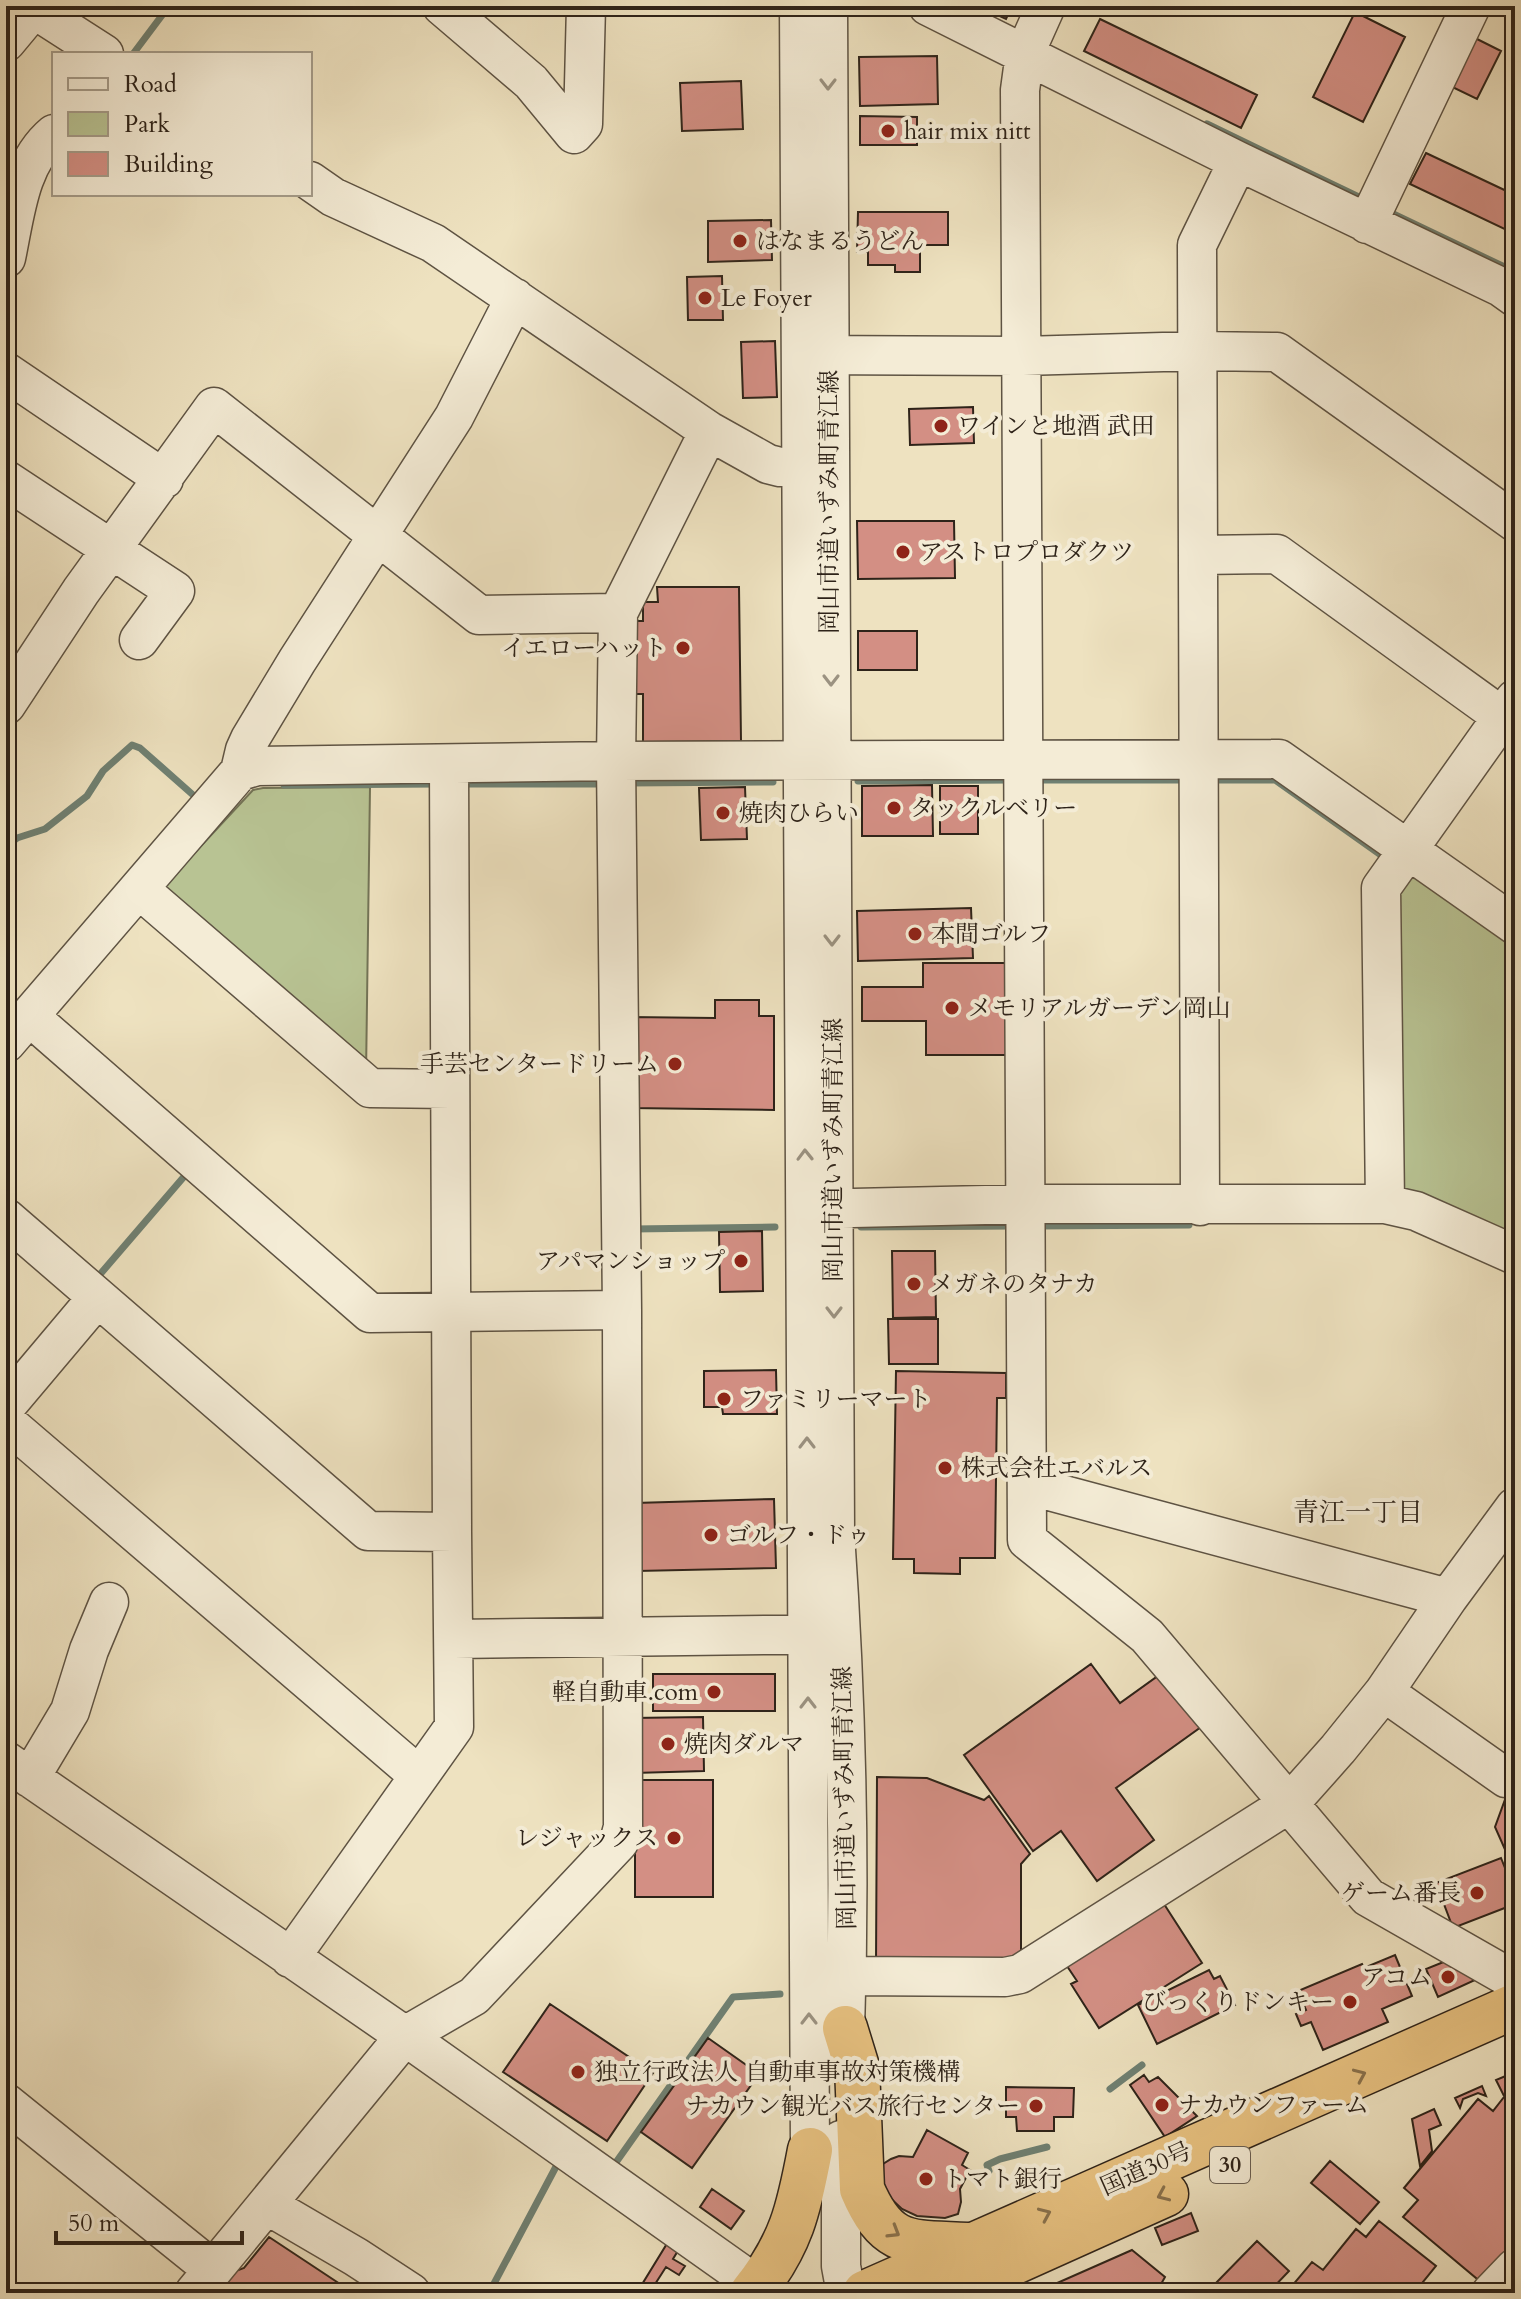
<svg xmlns="http://www.w3.org/2000/svg" width="1521" height="2299" viewBox="0 0 1521 2299" font-family="Cardo,'Noto Serif JP',serif">
	<style>
		.green { fill: #b8c393; stroke: #737356; stroke-width: 2 }
		.lines { fill: none; stroke-linecap: round; stroke-linejoin: round }
		.stream { stroke: #6f8072; stroke-width: 7 }
		.building { fill: #d38f84; stroke: #2e2319; stroke-width: 2 }
		.minor-casing { stroke: #5e5343; stroke-width: 41 }
		.highway-casing { stroke: #2e2319; stroke-width: 47 }
		.minor { stroke: #f4ecd6; stroke-width: 38 }
		.highway { stroke: #e7c180; stroke-width: 44 }
		.oneway { stroke: #9b9281 }
		.oneway2 { stroke: #8a724c }
		.poi-dot { fill: #8f2418; stroke: #f4ecd6; stroke-width: 3 }
		.labels { text-anchor: middle; dominant-baseline: central; stroke-width: 8; stroke-linejoin: round; paint-order: stroke }
		.shield { fill: #f4ecd6; stroke: #695f52; stroke-width: 2 }
		.shield-label { font-size: 22px; font-weight: bold; fill: #2e2319 }
		.poi-label { font-size: 24px; fill: #2e2319; stroke: #f4ecd6; text-anchor: start }
		.street-label { font-size: 24px; fill: #2e2319; stroke: #f4ecd6 }
		.neighbourhood-label { font-size: 26px; fill: #2e2319; stroke: #f4ecd6 }
	</style>
	<rect width="100%" height="100%" fill="#eee2c0"/>
	<filter id="stains"><feTurbulence type="fractalNoise" baseFrequency=".0025" numOctaves="4"/><feColorMatrix values="0 0 0 0 .2 0 0 0 0 .09 0 0 0 0 .02 0 0 0 .5 -.17"/></filter>
	<radialGradient id="worn" r=".72"><stop offset=".6" stop-color="#630" stop-opacity="0"/><stop offset="1" stop-color="#630" stop-opacity=".3"/></radialGradient>
	<path class="green" d="M370,787L366,1075L161,889L253,790L263,788Z
		M1413,870L1515,944V1237L1409,1190L1396,1189L1400,874Z"/>
	<g class="lines">
		<path class="stream" d="M133,54L169,6
			M1207,124L1365,200
			M1387,211L1515,272
			M1034,780H1186
			M1210,780H1275L1385,858L1387,857
			M858,781L1014,780
			M628,783L773,782
			M460,784H603
			M284,785L439,784
			M6,847L17,838L45,829L87,796L103,771L132,745L140,748L192,794
			M1036,1226L1189,1225V1214
			M861,1227L1015,1226
			M633,1229L775,1227
			M96,1279L188,1172L190,1174
			M1110,2089L1142,2065
			M612,2168L733,1997L780,1994
			M989,2171L987,2165L1000,2159L1047,2147
			M489,2293L559,2161"/>
	</g>
	<path class="building" d="M978,6H1012L1006,19Z
		M1355,12L1405,37L1363,122L1313,97Z
		M1100,19L1257,95L1241,128L1084,51Z
		M1467,34L1501,51L1477,99L1442,82Z
		M937,56L938,104L860,106L859,57Z
		M741,81L743,129L682,131L680,83Z
		M860,116L917,117V145H860Z
		M1426,153L1515,195V234L1410,184Z
		M858,212H948V245H920V272H895V265H868V252H857Z
		M771,220L772,260L708,262V221Z
		M722,276L723,320H688L687,277Z
		M775,341L777,397L743,398L741,342Z
		M973,407L974,443L910,445L909,409Z
		M857,521H954L955,578L858,579Z
		M657,587H739L741,741L643,742V694H630L629,621H643V602H658Z
		M858,631H917V670H858Z
		M932,785L933,836H862V786Z
		M940,786H978V834H940Z
		M745,787L747,839L701,840L699,788Z
		M971,908L973,958L858,961L857,911Z
		M923,963H1011V1055H926V1021H862V987H923Z
		M715,1000H759V1016H774V1110L630,1108V1017L715,1018Z
		M762,1231L763,1291L720,1292L719,1232Z
		M892,1251H935L936,1317L893,1318Z
		M888,1319H938V1364H889Z
		M776,1370L777,1414H723L722,1407H704V1371Z
		M896,1371L1006,1373V1398H997L995,1558H960V1574L914,1573V1559H893Z
		M774,1499L776,1568L637,1571L635,1503Z
		M1091,1664L1120,1703L1162,1673L1201,1727L1116,1788L1154,1840L1097,1881L1061,1831L1033,1851L964,1755Z
		M653,1674H775V1711H653Z
		M703,1717L704,1771L634,1773L632,1718Z
		M877,1777L927,1778L984,1800L989,1796L1030,1854L1021,1864V1965L876,1964Z
		M635,1780H713V1897H635Z
		M1515,1791V1872L1495,1827L1507,1794Z
		M1501,1858L1515,1893V1904L1453,1928L1436,1883Z
		M1164,1904L1202,1963L1099,2028L1071,1984L1077,1981L1067,1966Z
		M1395,1955L1412,1996L1382,2009L1388,2022L1323,2050L1311,2022L1301,2026L1296,2014L1306,2010L1298,1991L1362,1964L1364,1968Z
		M1451,1959L1475,1980L1438,1997L1426,1969Z
		M1209,1970L1214,1979L1220,1976L1235,2005L1157,2044L1138,2005Z
		M550,2004L653,2073L607,2141L503,2072Z
		M708,2038L759,2074L692,2168L641,2132Z
		M1515,2072V2091L1504,2096L1496,2080Z
		M1144,2075L1149,2082L1158,2077L1197,2116L1165,2137L1130,2085Z
		M1482,2086L1486,2096L1478,2093L1463,2099L1460,2108L1455,2098Z
		M1006,2087L1074,2088L1073,2117H1054V2131H1017L1016,2117H1006Z
		M1515,2092V2244L1482,2283L1403,2217L1418,2200L1404,2188L1478,2099L1493,2111L1504,2097Z
		M1434,2109L1441,2125L1429,2130L1432,2151L1420,2166L1412,2119Z
		M927,2130L968,2153L962,2165L970,2170L960,2189L961,2202L958,2214L945,2218L917,2216L902,2209L886,2194L876,2172L883,2164L891,2159L899,2156L913,2157Z
		M1330,2161L1379,2202L1360,2224L1311,2183Z
		M712,2189L744,2211L731,2229L700,2207Z
		M1191,2213L1198,2231L1162,2245L1155,2228Z
		M1379,2221L1436,2266L1414,2293H1299L1291,2287L1312,2262L1323,2270L1356,2229L1366,2237Z
		M269,2237L340,2284L334,2293H217L233,2272L244,2268Z
		M1257,2241L1289,2271L1268,2293H1220L1213,2286Z
		M668,2242L679,2249L673,2259L685,2266L679,2275L666,2267L650,2292L641,2286Z
		M1132,2250L1165,2277L1156,2293H1050L1046,2288Z
		M356,2283L372,2293H349Z"/>
	<g class="lines">
		<g class="minor-casing">
			<path id="minor" d="M442,6L531,82L574,134L583,124L586,6
				M799,6C802,721 807,1435 810,2150L812,2179
				M828,6L835,1534C847,1708 851,1884 844,2059
				M928,6L1238,161L1501,287L1515,297
				M1046,6L1025,53L1020,90L1027,1540L1147,1636L1368,1897L1515,1981
				M34,9L104,54
				M6,42L36,6
				M310,181L333,197L433,243L709,431L768,464L780,467L799,465
				M1367,224L1471,6
				M6,258C15,216 19,163 54,134
				M803,355L1023,356L1198,351L1277,352L1515,522
				M6,372L164,479
				M6,480L175,591L139,640
				M1198,555L1277,554L1515,726
				M6,705L81,591L214,407L479,615L618,613
				M240,771L245,750L250,739L297,661L454,417L515,298
				M139,889L370,1088L450,1089
				M29,1016L370,1313L622,1310
				M6,1043L240,771L257,766L616,761L1279,759L1515,925
				M1385,1204L1381,888L1515,699
				M1200,1206L1197,245L1238,161
				M809,1209L1026,1204H1385L1416,1211L1515,1255
				M6,1218L368,1531L452,1532L449,764
				M6,1406L97,1298
				M6,1422L418,1775
				M1027,1485L1448,1598
				M454,1639L831,1634
				M1384,1692L1506,1778L1515,1775
				M6,1761L405,2036L758,2286
				M30,1778L70,1711L89,1650L109,1602
				M290,1958L454,1727L452,1532
				M847,1976L1005,1977L1020,1974L1290,1803L1338,1749L1384,1692L1448,1598L1515,1507
				M6,2103L212,2269
				M841,2140V2266L846,2293
				M267,2205L356,2257L411,2293
				M194,2293L405,2036L474,1996L619,1842L623,1827L622,1310L616,761L618,613L709,431
				M1491,2293L1515,2268"/>
		</g>
		<g class="highway-casing">
			<path id="highway" d="M845,2028L857,2067L862,2189C887,2248 910,2242 967,2245
				M752,2293C791,2245 799,2209 810,2150
				M865,2293L1515,2006
				M946,2293L1166,2194"/>
		</g>
		<use href="#minor" class="minor"/>
		<use href="#highway" class="highway"/>
	</g>
	<defs><path id="oneway-chevron" d="M-2-3.5L2.5 0L-2 3.5" fill="none" stroke-width="1.6" stroke-linecap="round" stroke-linejoin="round" transform="scale(2)"/></defs>
	<g class="oneway">
		<use href="#oneway-chevron" transform="translate(828 84) rotate(90)"/>
		<use href="#oneway-chevron" transform="translate(831 680) rotate(90)"/>
		<use href="#oneway-chevron" transform="translate(832 940) rotate(90)"/>
		<use href="#oneway-chevron" transform="translate(805 1155) rotate(-91)"/>
		<use href="#oneway-chevron" transform="translate(834 1312) rotate(90)"/>
		<use href="#oneway-chevron" transform="translate(807 1443) rotate(-90)"/>
		<use href="#oneway-chevron" transform="translate(808 1703) rotate(-90)"/>
		<use href="#oneway-chevron" transform="translate(809 2019) rotate(-90)"/>
	</g>
	<g class="oneway2">
		<use href="#oneway-chevron" transform="translate(1360 2075) rotate(-24)"/>
		<use href="#oneway-chevron" transform="translate(1163 2195) rotate(156)"/>
		<use href="#oneway-chevron" transform="translate(1045 2214) rotate(-24)"/>
		<use href="#oneway-chevron" transform="translate(894 2232) rotate(31)"/>
	</g>
	<g class="poi-dot">
		<circle cx="888" cy="131" r="8"/>
		<circle cx="740" cy="241" r="8"/>
		<circle cx="705" cy="298" r="8"/>
		<circle cx="941" cy="426" r="8"/>
		<circle cx="903" cy="552" r="8"/>
		<circle cx="683" cy="648" r="8"/>
		<circle cx="894" cy="808" r="8"/>
		<circle cx="723" cy="813" r="8"/>
		<circle cx="915" cy="934" r="8"/>
		<circle cx="952" cy="1008" r="8"/>
		<circle cx="675" cy="1064" r="8"/>
		<circle cx="741" cy="1261" r="8"/>
		<circle cx="914" cy="1284" r="8"/>
		<circle cx="724" cy="1399" r="8"/>
		<circle cx="945" cy="1468" r="8"/>
		<circle cx="711" cy="1535" r="8"/>
		<circle cx="714" cy="1692" r="8"/>
		<circle cx="668" cy="1744" r="8"/>
		<circle cx="674" cy="1838" r="8"/>
		<circle cx="1477" cy="1893" r="8"/>
		<circle cx="1448" cy="1977" r="8"/>
		<circle cx="1350" cy="2002" r="8"/>
		<circle cx="578" cy="2072" r="8"/>
		<circle cx="1162" cy="2105" r="8"/>
		<circle cx="1036" cy="2106" r="8"/>
		<circle cx="926" cy="2179" r="8"/>
	</g>
	<g class="labels">
		<rect class="shield" x="1210" y="2147" width="40" height="36" rx="6"/>
		<g class="shield-label">
			<text x="1230" y="2165">30</text>
		</g>
		<g class="poi-label">
			<text x="904" y="131">hair mix nitt</text>
			<text x="756" y="241">はなまるうどん</text>
			<text x="721" y="298">Le Foyer</text>
			<text x="957" y="426">ワインと地酒 武田</text>
			<text x="919" y="552">アストロプロダクツ</text>
			<text x="667" y="648" text-anchor="end">イエローハット</text>
			<text x="910" y="808">タックルベリー</text>
			<text x="739" y="813">焼肉ひらい</text>
			<text x="931" y="934">本間ゴルフ</text>
			<text x="968" y="1008">メモリアルガーデン岡山</text>
			<text x="659" y="1064" text-anchor="end">手芸センタードリーム</text>
			<text x="725" y="1261" text-anchor="end">アパマンショップ</text>
			<text x="930" y="1284">メガネのタナカ</text>
			<text x="740" y="1399">ファミリーマート</text>
			<text x="961" y="1468">株式会社エバルス</text>
			<text x="727" y="1535">ゴルフ・ドゥ</text>
			<text x="698" y="1692" text-anchor="end">軽自動車.com</text>
			<text x="684" y="1744">焼肉ダルマ</text>
			<text x="658" y="1838" text-anchor="end">レジャックス</text>
			<text x="1461" y="1893" text-anchor="end">ゲーム番長</text>
			<text x="1432" y="1977" text-anchor="end">アコム</text>
			<text x="1334" y="2002" text-anchor="end">びっくりドンキー</text>
			<text x="594" y="2072">独立行政法人 自動車事故対策機構</text>
			<text x="1178" y="2105">ナカウンファーム</text>
			<text x="1020" y="2106" text-anchor="end">ナカウン観光バス旅行センター</text>
			<text x="942" y="2179">トマト銀行</text>
		</g>
		<g class="street-label">
			<text transform="translate(829 502) rotate(-90)">岡山市道いずみ町青江線</text>
			<text transform="translate(833 1150) rotate(-90)">岡山市道いずみ町青江線</text>
			<text transform="translate(845 1798) rotate(-91)">岡山市道いずみ町青江線</text>
			<text transform="translate(1146 2169) rotate(-24)">国道30号</text>
		</g>
		<g class="neighbourhood-label">
			<text x="1358" y="1512">青江一丁目</text>
		</g>
	</g>
	<rect width="1521" height="2299" fill="none" stroke="#eee2c0" stroke-width="32"/>
	<rect x="8" y="8" width="1505" height="2283" fill="none" stroke="#2e2319" stroke-width="4"/>
	<rect x="16" y="16" width="1489" height="2267" fill="none" stroke="#2e2319" stroke-width="2"/>
	<rect x="52" y="52" width="260" height="144" fill="#f4ecd6" stroke="#a59c8a" stroke-width="2"/>
	<rect x="68" y="78" width="40" height="12" fill="#f4ecd6" stroke="#a59c8a" stroke-width="2"/>
	<text x="124" y="92" font-size="24" fill="#2e2319">Road</text>
	<rect x="68" y="112" width="40" height="24" fill="#b8c393" stroke="#a59c8a" stroke-width="2"/>
	<text x="124" y="132" font-size="24" fill="#2e2319">Park</text>
	<rect x="68" y="152" width="40" height="24" fill="#d38f84" stroke="#a59c8a" stroke-width="2"/>
	<text x="124" y="172" font-size="24" fill="#2e2319">Building</text>
	<path d="M56 2231v12h186v-12" fill="none" stroke="#2e2319" stroke-width="4"/>
	<text x="68" y="2231" font-size="24" fill="#2e2319" stroke="#f4ecd6" stroke-width="6" paint-order="stroke">50 m</text>
	<rect width="100%" height="100%" filter="url(#stains)"/>
	<rect width="100%" height="100%" fill="url(#worn)"/>
</svg>
